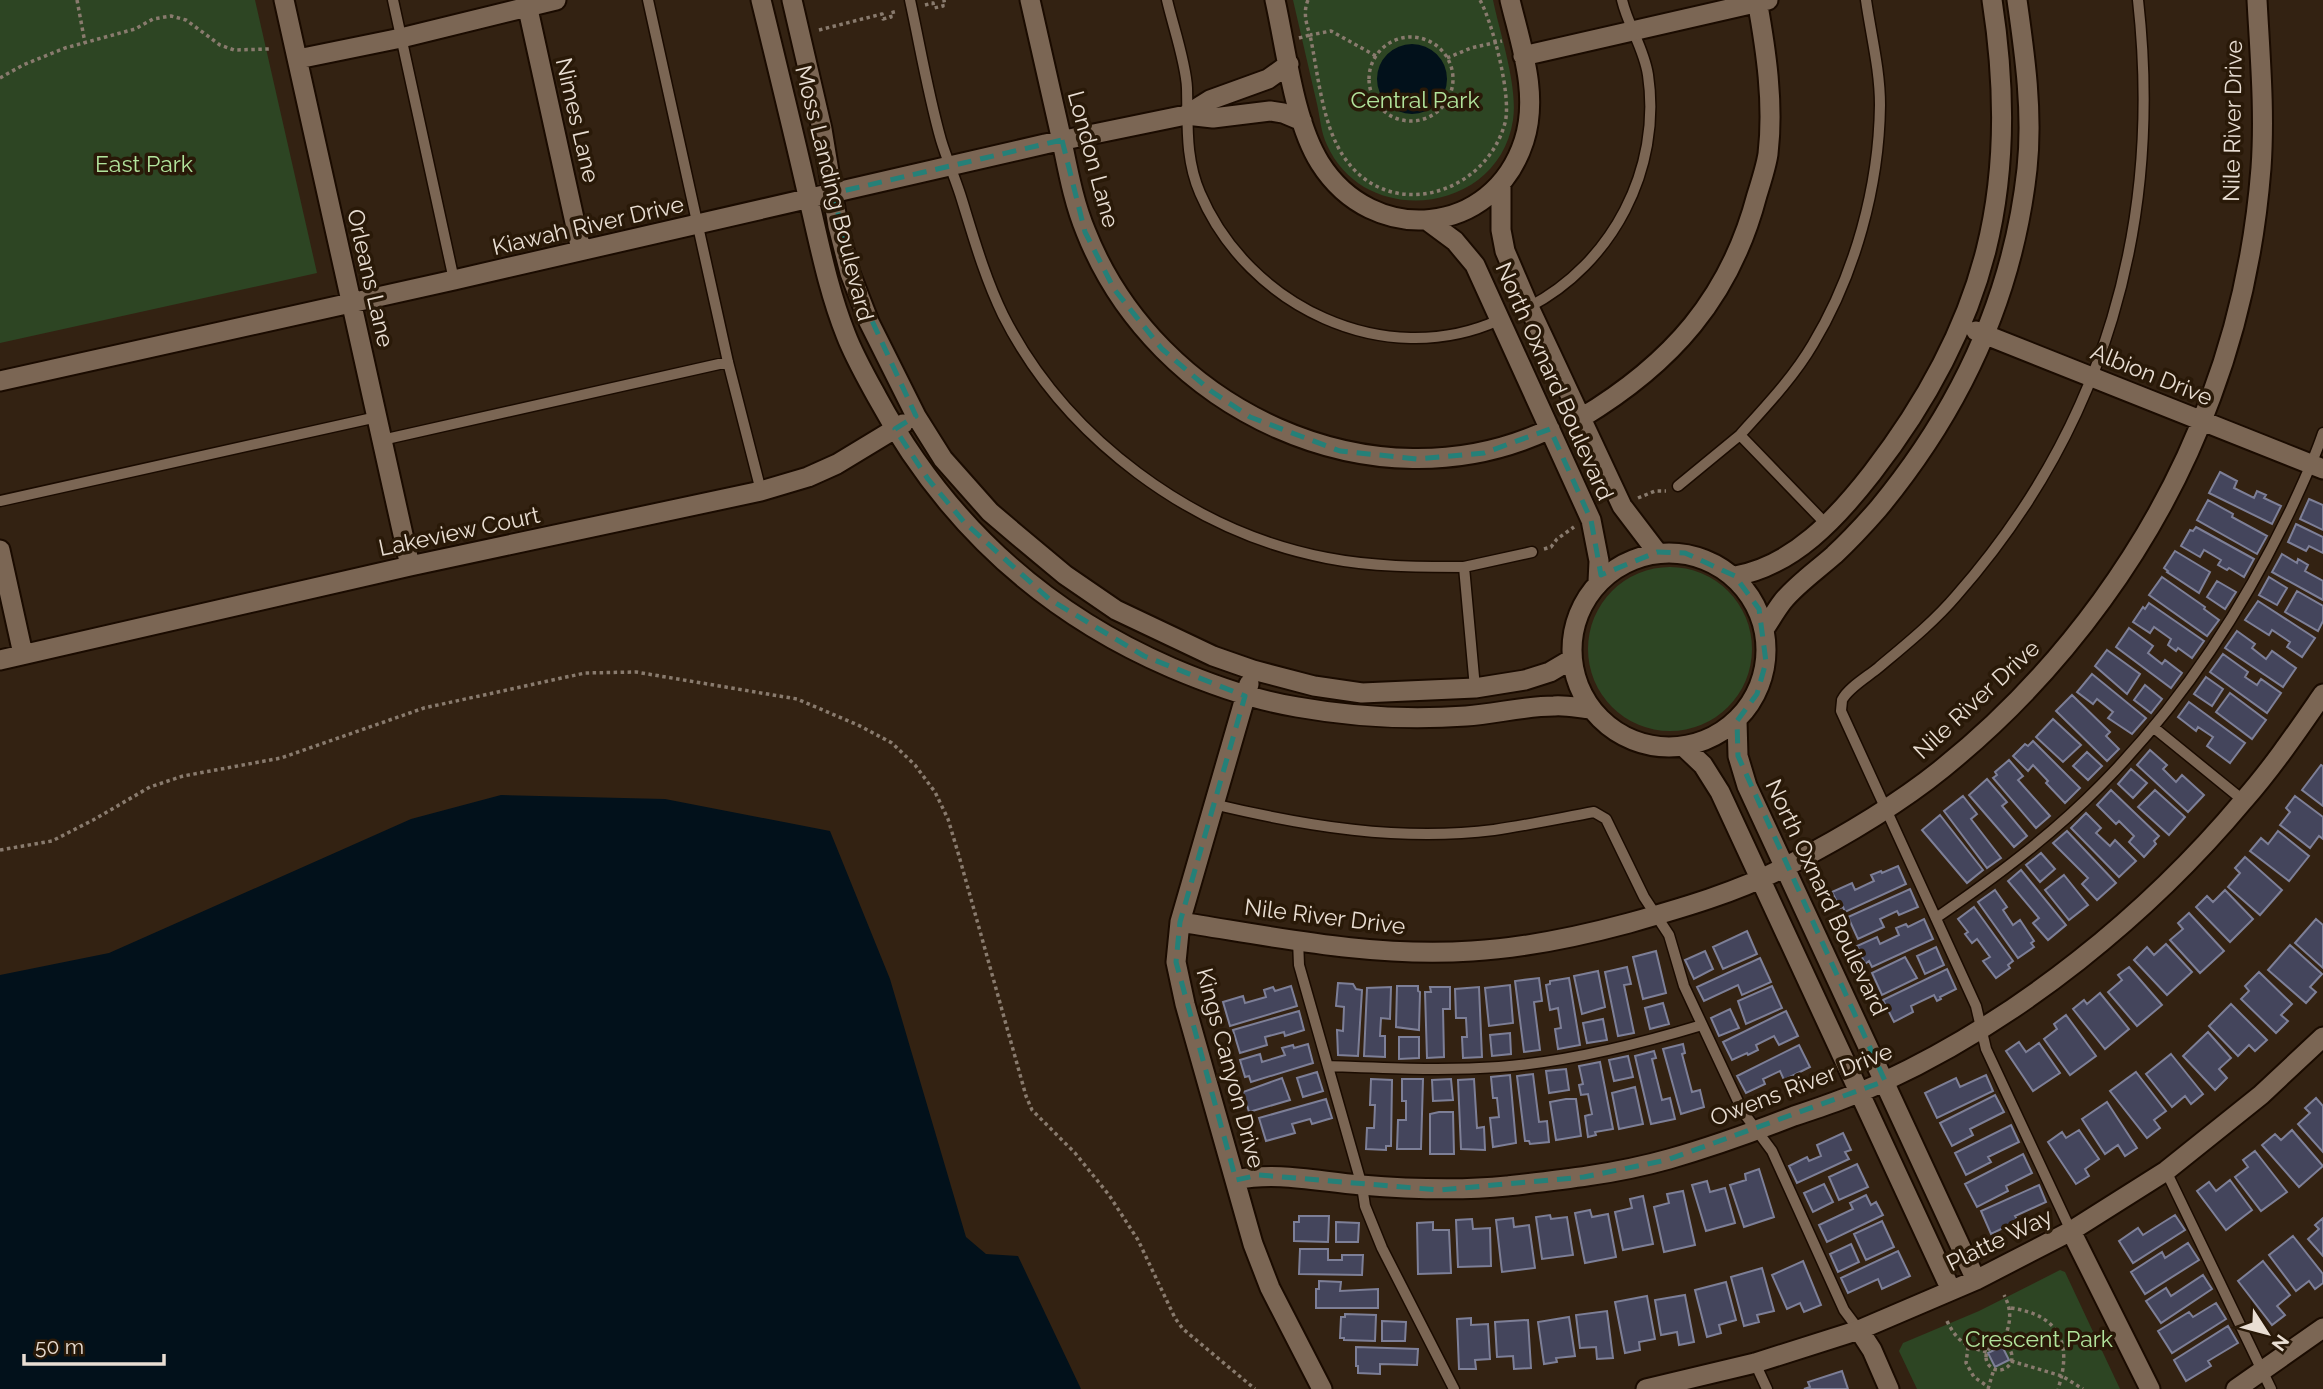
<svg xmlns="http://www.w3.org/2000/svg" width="2323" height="1389" viewBox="0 0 2323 1389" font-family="Raleway,sans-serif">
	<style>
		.green { fill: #2d4523 }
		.water { fill: #02111b }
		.building { fill: #44455c; stroke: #7d7f97; stroke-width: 2 }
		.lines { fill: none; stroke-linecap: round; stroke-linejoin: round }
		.service-casing { stroke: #1a0b00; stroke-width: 13 }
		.minor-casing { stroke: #1a0b00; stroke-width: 23 }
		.path { stroke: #897b6e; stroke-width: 3.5; stroke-dasharray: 3.5 3.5; stroke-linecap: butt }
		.service { stroke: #7b6654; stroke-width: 10 }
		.minor { stroke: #7b6654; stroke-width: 19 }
		.marked { fill: none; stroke: #258078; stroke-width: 5; stroke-dasharray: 14 9; stroke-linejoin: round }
		.labels { text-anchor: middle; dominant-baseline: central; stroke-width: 7; stroke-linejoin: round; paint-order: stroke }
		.park-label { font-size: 23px; fill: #b2e49c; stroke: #291908 }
		.street-label { font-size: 23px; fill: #e9ded3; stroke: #291908 }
	</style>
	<rect width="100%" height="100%" fill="#332212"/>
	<path class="green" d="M0,0H255L317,273L0,343Z
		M1293,0H1493C1500,34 1518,86 1513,120C1499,214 1365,230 1327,145C1321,133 1320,117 1317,104C1309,69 1301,35 1293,0Z
		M1588 649a82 82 0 1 1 164 0a82 82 0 1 1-164 0Z
		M2060,1270L2065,1272L2120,1389H1917L1899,1351L1903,1343L1979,1311Z"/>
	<path class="water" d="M1377 79a35 35 0 1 1 70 0a35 35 0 1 1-70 0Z
		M501,795L665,799L830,831L890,979L966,1237L986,1254L1018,1256L1081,1389H0V975L109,953L411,819Z"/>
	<path class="building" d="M2220,472L2237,481L2234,488L2254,498L2257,491L2266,495L2264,498L2281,506L2272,524L2209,493Z
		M2309,499L2323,505V530L2300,519Z
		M2208,500L2233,514L2232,517L2267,536L2257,554L2197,520Z
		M2296,524L2323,537V553L2309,546L2306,551L2288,542Z
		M2196,527L2254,559L2244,577L2229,568L2227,570L2218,565L2221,560L2204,550L2200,557L2181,546L2190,530L2193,531Z
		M2175,551L2210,572L2199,593L2167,572L2168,571L2164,568Z
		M2282,554L2297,563L2298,559L2308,565L2305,571L2323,581V600L2272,572Z
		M2162,577L2205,607L2204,609L2219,620L2207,636L2149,595Z
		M2269,577L2287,588L2277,605L2259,595Z
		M2217,581L2236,592L2225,609L2207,597Z
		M2297,591L2323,606V621L2318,631L2285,612Z
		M2258,601L2315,638L2302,657L2287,647L2290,642L2272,630L2269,635L2245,620Z
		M2149,603L2204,641L2192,658L2178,648L2176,651L2168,645L2171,639L2154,627L2150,633L2133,622L2143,607L2145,609Z
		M2129,628L2153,646L2148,653L2162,664L2165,660L2182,673L2171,688L2116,647Z
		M2237,631L2255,644L2252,648L2266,659L2272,651L2296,668L2283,687L2225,648Z
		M2107,650L2140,674L2127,694L2095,666Z
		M2223,654L2248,672L2245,677L2257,685L2261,679L2281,693L2267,713L2210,672Z
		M2092,674L2146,718L2132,734L2108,718L2113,712L2097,699L2093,704L2077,692Z
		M2206,677L2223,689L2212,706L2194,694Z
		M2145,685L2162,699L2151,713L2134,700Z
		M2230,693L2266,720L2252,739L2216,712Z
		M2072,695L2110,732L2106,736L2119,749L2107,761L2056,711Z
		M2189,702L2245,743L2230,763L2207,746L2213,737L2198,727L2196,731L2178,717Z
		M2053,719L2081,745L2063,762L2036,737Z
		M2033,741L2080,788L2065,803L2046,783L2048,781L2033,765L2028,771L2013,756L2025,744L2028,746Z
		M2150,750L2167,765L2163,769L2176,782L2182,775L2204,795L2188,812L2137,765Z
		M2087,752L2102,766L2088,780L2073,766Z
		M2009,760L2023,776L2018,780L2050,816L2036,828L1993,778L1997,775L1995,772Z
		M2321,765L2323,766V806L2302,790Z
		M2131,769L2147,783L2133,798L2118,784Z
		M1987,779L2007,802L2002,806L2027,836L2014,847L1969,795Z
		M2111,790L2159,836L2154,841L2156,844L2144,857L2129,842L2134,836L2119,821L2116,824L2097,805Z
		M2155,790L2185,817L2169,835L2138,807Z
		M1963,796L1977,814L1971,819L2001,858L1987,868L1944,811Z
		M2295,796L2323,817V839L2319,836L2310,848L2280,825L2290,812L2286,808Z
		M2086,813L2101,828L2096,833L2110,846L2115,840L2136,861L2119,877L2071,828Z
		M1940,815L1983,870L1967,883L1922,830Z
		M2067,831L2116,883L2097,900L2082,884L2088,878L2053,843Z
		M2278,831L2309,856L2289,881L2250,851L2261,838L2268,844Z
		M2041,853L2055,869L2040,882L2026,865Z
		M2245,857L2282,890L2260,915L2228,887L2240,873L2235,868Z
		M1898,866L1906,884L1845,912L1843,907L1840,908L1832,892L1852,883L1855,890L1874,881L1871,875L1881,871L1882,873Z
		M2021,870L2066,925L2048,940L2033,923L2039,918L2008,881Z
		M2064,875L2088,905L2069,920L2045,890Z
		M1910,889L1918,907L1899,915L1897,911L1880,919L1884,927L1858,939L1848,917Z
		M1995,890L2007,907L2003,910L2013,925L2020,920L2034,941L2031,943L2034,947L2018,958L1978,902Z
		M2225,890L2253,919L2230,942L2196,907L2207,896L2213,902Z
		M1974,907L2013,961L2008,965L2010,968L1996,978L1983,961L1990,957L1977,939L1972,943L1965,934L1968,932L1958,919Z
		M2189,913L2224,951L2200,973L2170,940L2183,929L2178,923Z
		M1924,919L1933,939L1872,967L1869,961L1865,964L1857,946L1877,937L1880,944L1899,935L1896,928L1906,924L1908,927Z
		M2316,919L2323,925V968L2295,943Z
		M1747,931L1757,954L1723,969L1713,947Z
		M2166,944L2192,972L2167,995L2134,960L2147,947L2154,955Z
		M2290,945L2322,974L2310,987L2316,992L2306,1003L2268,970Z
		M1936,947L1944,965L1925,974L1917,956Z
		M1656,951L1666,993L1643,999L1633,957Z
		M1705,951L1713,969L1694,979L1685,960Z
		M1905,957L1917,978L1882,995L1872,973Z
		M1760,958L1771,982L1742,995L1738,985L1704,1001L1697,987Z
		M1627,967L1631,984L1624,985L1634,1033L1618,1036L1605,972Z
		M2129,967L2162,1005L2137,1026L2108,992L2122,980L2118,975Z
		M1947,969L1956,989L1940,997L1941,999L1937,1001L1934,995L1911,1006L1913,1012L1894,1022L1883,1000Z
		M1598,971L1605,1007L1582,1014L1574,976Z
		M2259,972L2292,1004L2281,1015L2288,1021L2276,1033L2241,999L2249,991L2245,986Z
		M1539,978L1542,1001L1534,1002L1540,1050L1524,1052L1515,981Z
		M1569,978L1580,1045L1558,1049L1555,1029L1561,1028L1558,1008L1550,1010L1546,985L1550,984V981Z
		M1338,983L1353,984L1356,989L1362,990L1358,1056L1338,1055L1337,1030L1343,1031L1344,1007L1336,1006Z
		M1510,985L1513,1023L1489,1026L1485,988Z
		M1291,986L1297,1006L1230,1026L1223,1002L1243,996L1245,1003L1266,997L1264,990L1273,987L1275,991Z
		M1397,986H1418V991L1420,992L1419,1030L1396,1027Z
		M1772,986L1782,1008L1746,1024L1738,1001Z
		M1391,987L1390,1019L1381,1018L1380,1036H1385V1057L1364,1056L1367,988Z
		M1430,987H1450V1009H1443L1444,1057L1427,1058L1425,992H1431Z
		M1479,987L1482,1057L1463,1058L1462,1037H1467L1466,1018H1456L1455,989Z
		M2100,993L2129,1029L2105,1049L2073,1009L2084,1000L2087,1004Z
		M1663,1003L1669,1024L1650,1029L1645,1008Z
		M2231,1004L2267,1040L2255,1051L2249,1045L2238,1056L2209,1026Z
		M1730,1009L1739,1028L1719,1036L1711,1018Z
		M1299,1011L1304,1030L1285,1036L1284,1032L1265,1037L1267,1045L1240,1053L1233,1030Z
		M1786,1011L1798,1036L1779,1045L1774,1036L1756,1045L1758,1050L1748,1055L1747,1053L1732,1060L1723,1042Z
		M2066,1015L2096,1056L2070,1075L2044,1039L2057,1029L2054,1024Z
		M1603,1019L1607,1040L1587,1043L1583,1023Z
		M2208,1032L2231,1058L2219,1069L2227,1078L2215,1090L2183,1056Z
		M1510,1033L1511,1054L1492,1056L1490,1035Z
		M1399,1037H1419V1058L1399,1059Z
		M2019,1042L2026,1052L2039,1043L2060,1073L2033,1091L2006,1051Z
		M1308,1044L1313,1063L1251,1082L1249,1076L1245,1077L1240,1060L1260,1054L1262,1062L1285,1055L1282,1048L1293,1045L1294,1048Z
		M1683,1044L1685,1053L1682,1054L1692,1092L1700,1090L1704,1107L1681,1114L1663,1049Z
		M1799,1045L1810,1067L1784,1080L1780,1071L1763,1079L1765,1084L1746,1093L1737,1076Z
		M1654,1051L1656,1058L1652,1059L1662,1100L1670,1098L1675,1119L1651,1124L1635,1056Z
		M2171,1054L2203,1094L2191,1104L2185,1096L2172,1107L2146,1074Z
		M1628,1056L1633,1077L1614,1081L1609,1060Z
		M1600,1062L1613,1129L1595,1132L1596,1135L1588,1137L1585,1116L1592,1114L1588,1094L1581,1095L1579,1085L1583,1084L1579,1066Z
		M1566,1069L1569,1090L1549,1093L1546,1071Z
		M1317,1072L1323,1091L1303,1097L1297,1078Z
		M2136,1072L2166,1111L2154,1120L2160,1128L2147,1138L2110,1091Z
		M1533,1074L1539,1122L1547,1121L1549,1142L1530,1144L1529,1141H1525L1517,1076Z
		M1510,1075L1516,1143L1493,1147L1490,1118L1499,1117L1497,1098H1493L1491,1077Z
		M1986,1075L1993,1091L1937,1118L1925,1093L1956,1078L1960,1087Z
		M1282,1078L1290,1100L1249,1112L1243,1092Z
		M1371,1079L1392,1080L1391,1146H1386V1150L1366,1149L1367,1128H1374L1375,1105H1370Z
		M1402,1079H1423L1421,1149H1397L1398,1120H1406V1101H1402Z
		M1451,1079L1453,1100L1433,1101L1432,1080Z
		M1474,1079L1477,1128L1484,1127L1485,1150L1461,1149L1458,1080Z
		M1635,1087L1643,1124L1619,1129L1612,1093Z
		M1995,1095L2004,1112L1970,1129L1973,1135L1952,1146L1940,1123Z
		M2316,1098L2323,1106V1152L2298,1124L2310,1113L2305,1108Z
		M1326,1099L1332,1118L1312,1124L1310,1119L1292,1124L1295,1133L1266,1141L1259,1118Z
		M1566,1099H1576L1581,1136L1556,1140L1550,1102Z
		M2107,1102L2137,1148L2125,1156L2118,1145L2105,1154L2082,1119Z
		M1439,1112H1453L1454,1154H1430V1114Z
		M2011,1125L2019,1142L1988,1157L1991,1162L1966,1175L1955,1153Z
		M2079,1130L2099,1159L2085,1169L2089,1176L2076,1184L2048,1142L2062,1132L2066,1138Z
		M2292,1130L2323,1166L2299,1187L2262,1145L2275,1134L2281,1140Z
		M1843,1133L1851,1150L1845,1152L1849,1159L1797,1183L1789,1166L1807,1157L1809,1161L1821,1156L1817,1145Z
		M2255,1151L2287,1192L2261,1211L2235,1177L2248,1167L2243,1160Z
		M2023,1154L2032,1173L2006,1186L2008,1191L1977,1207L1965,1184Z
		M1857,1164L1868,1187L1839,1200L1829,1177Z
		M1759,1169L1774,1217L1744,1227L1730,1185L1746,1180L1745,1174Z
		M2230,1180L2252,1210L2226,1230L2197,1191L2209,1182L2216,1191Z
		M1707,1181L1710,1192L1725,1188L1735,1223L1706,1231L1692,1185Z
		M1824,1184L1833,1202L1813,1212L1804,1193Z
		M2039,1185L2046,1202L2015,1216L2018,1221L1991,1234L1981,1211Z
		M1683,1191L1695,1245L1664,1252L1654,1207L1669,1203L1667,1194Z
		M1866,1195L1871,1205L1876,1202L1883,1215L1827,1242L1819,1225L1853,1209L1850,1203Z
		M1643,1196L1653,1244L1623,1250L1615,1212L1632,1208L1630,1199Z
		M1590,1210L1592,1217L1608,1214L1616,1257L1585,1263L1575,1213Z
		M1550,1215L1551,1219L1567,1217L1573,1255L1542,1259L1536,1217Z
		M2175,1215L2185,1230L2133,1263L2119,1241L2138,1228L2143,1235Z
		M1299,1216H1329L1328,1242L1294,1241V1222H1299Z
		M1513,1218L1514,1227L1529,1225L1535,1268L1502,1272L1496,1220Z
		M2323,1218V1256L2308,1239L2319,1229L2315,1225Z
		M1472,1219L1473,1229L1490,1228L1491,1266L1458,1267L1456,1220Z
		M1882,1221L1894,1247L1866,1260L1854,1234Z
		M1336,1222L1359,1223L1358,1242H1336Z
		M1433,1222V1230H1449L1451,1273L1418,1274L1417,1223Z
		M2293,1236L2323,1274V1283L2315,1289L2309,1281L2296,1291L2269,1255Z
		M2188,1243L2199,1260L2145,1294L2131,1272L2162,1252L2165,1258Z
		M1851,1244L1859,1262L1838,1272L1830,1254Z
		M1300,1249H1328V1260H1342V1255H1363L1362,1275L1299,1274Z
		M1898,1251L1910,1276L1882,1289L1878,1279L1848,1293L1841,1278Z
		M1803,1261L1821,1305L1804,1312L1800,1303L1787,1309L1772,1275Z
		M2263,1261L2290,1295L2277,1306L2285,1315L2272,1325L2238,1281Z
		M1762,1268L1774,1311L1757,1315L1759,1322L1744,1326L1731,1277Z
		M2203,1275L2212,1289L2161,1323L2146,1301L2166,1288L2171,1296Z
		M1319,1281L1341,1282L1340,1291L1378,1289V1308H1316V1289H1319Z
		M1726,1282L1736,1320L1719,1325L1721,1333L1707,1337L1695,1290Z
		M1685,1295L1694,1342L1679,1345L1677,1332L1661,1335L1655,1300Z
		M1647,1296L1655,1339L1639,1342L1640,1350L1625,1353L1615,1302Z
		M2216,1303L2226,1319L2172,1353L2158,1331L2189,1312L2193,1317Z
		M1607,1311L1613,1358L1597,1359L1596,1347L1580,1348L1576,1315Z
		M1345,1314L1376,1315L1375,1341L1344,1340V1338H1340L1341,1317H1345Z
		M1569,1317L1575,1356L1556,1358L1557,1362L1544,1364L1538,1322Z
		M1471,1318V1325L1488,1324L1490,1359L1475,1360L1476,1369H1459L1457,1319Z
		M1528,1320L1531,1368L1514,1369L1513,1356L1497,1357L1495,1322Z
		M1382,1321L1406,1322L1405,1341H1382Z
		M2228,1326L2238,1343L2208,1361L2211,1366L2186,1381L2174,1360Z
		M2002,1346L2009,1360L1995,1367L1988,1353Z
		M1356,1347L1418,1349L1417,1365L1380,1364V1374L1358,1373V1366H1356Z
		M1842,1371L1848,1389H1804L1810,1387L1808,1382Z"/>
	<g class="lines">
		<g class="service-casing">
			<path id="service" d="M393,0L454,280
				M648,0L728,362L761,491
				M910,0C920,46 928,94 941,140C947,160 956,180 962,200C974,239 985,278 1003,315C1065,438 1192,532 1327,558C1373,567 1418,567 1464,567L1475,688
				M1167,0C1173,26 1186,63 1187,88C1188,125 1185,158 1200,193C1248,306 1384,372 1499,320
				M1529,307C1612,264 1662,169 1648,75C1644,48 1628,26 1622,0
				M382,440L728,362
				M1678,486L1740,435
				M0,501L377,417
				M1826,524L1740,435C1766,406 1793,378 1813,344C1855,274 1879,187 1880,105C1880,70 1871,35 1866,0
				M1464,567L1532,552
				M2153,727L2244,801
				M1213,804C1305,826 1400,842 1494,830C1528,825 1561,818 1594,812L1606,819L1644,897L1669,935L1684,986L1743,1112L1772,1151L1844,1310L1859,1330
				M1936,918C1994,878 2051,836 2101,785C2179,706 2242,611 2290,511C2302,485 2314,460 2323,433
				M1298,940L1299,965L1362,1186L1365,1206L1382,1248L1454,1389
				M1328,1066C1385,1068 1442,1071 1499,1067C1568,1062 1636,1045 1702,1025
				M2166,1171L2271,1389
				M2071,1231L1986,1049L1976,1006L1841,711C1841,710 1842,701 1842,700C1848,688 1867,677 1878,668C1904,646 1933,623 1956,596C2105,427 2163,223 2138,0
				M1755,1363L1767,1389"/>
		</g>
		<g class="minor-casing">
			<path id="minor" d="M284,0L410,566
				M526,0L581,250
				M761,0C777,65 793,130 808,196C819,242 828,290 846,335C854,356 866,377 877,397C944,521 1042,612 1172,668C1212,685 1253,700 1297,707C1353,717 1410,720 1466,716C1495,714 1525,706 1554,706C1566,705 1579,708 1591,709
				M792,0L822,129L838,226L850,273L869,322L916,416L943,459L990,512L1017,535L1065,575L1116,610L1213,656L1253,670L1314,686L1362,693L1475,688L1525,680L1550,672L1572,659
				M1030,0C1039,40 1048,80 1057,119C1066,157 1071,196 1086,232C1156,409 1373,513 1550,429
				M1275,0C1286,49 1294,122 1320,163C1373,247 1493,237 1524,141C1539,94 1521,46 1510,0
				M1523,56L1768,0
				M298,59L401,38L556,0
				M1186,115L1210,100L1268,79L1289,64
				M1501,184V230L1505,251L1529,307L1622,506L1657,552
				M1428,221L1455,241L1475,265L1591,520L1599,561L1598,582
				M1976,331L2323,469
				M0,381L454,280L1045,144L1186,115L1213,118L1270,111L1283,113L1302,121
				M1581,418C1671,364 1730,298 1757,195C1761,182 1766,167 1768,154C1774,103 1766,50 1757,0
				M0,550L23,654
				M1572 650a97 97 0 1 1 194 0a97 97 0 1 1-194 0Z
				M1735,576C1793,566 1837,518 1872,473C1987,324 2021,186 1992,0
				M1765,628C1771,619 1776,610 1783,601C1797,584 1817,570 1834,555C1849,541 1864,525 1878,509C1959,411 2013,297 2027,169C2033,113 2025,56 2017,0
				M0,660L410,566L761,491L808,477L837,464L903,424
				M1249,684L1180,922L1176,962L1185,1004L1253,1244L1270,1288L1322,1389
				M1737,721L1738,756L1747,786L1976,1280
				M1684,747L1703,765L1720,792L1951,1290
				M1180,922C1276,937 1374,958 1472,951C1525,948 1577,937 1629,923C1682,908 1738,892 1787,866C1841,838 1896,806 1943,768C2061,673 2159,540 2211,397C2238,325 2255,245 2261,168C2265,112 2260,56 2257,0
				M1236,1180C1277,1171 1320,1182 1361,1185C1409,1189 1459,1191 1507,1186C1561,1180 1616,1174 1669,1159C1711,1147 1753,1132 1794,1116C1824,1106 1854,1096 1883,1082C2019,1019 2148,915 2244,800C2273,767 2298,730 2323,694
				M2071,1231L2150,1389
				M1859,1330L1872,1350L1889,1389
				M1646,1389L1755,1363L1859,1330L1976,1280L2071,1231L2166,1171L2261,1095L2323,1037
				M2236,1389L2323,1328"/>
		</g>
		<path class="path" d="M77,0L85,43
			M1308,0C1303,12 1306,23 1310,35L1331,31L1376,56
			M925,5L933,3L934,8L943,6L942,1L948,0
			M819,30L882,14L883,19L891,17L890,13L898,11
			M1369 79a42 42 0 1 1 84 0a42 42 0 1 1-84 0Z
			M1299,38L1310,35C1318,73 1322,125 1344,157C1388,223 1485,196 1505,123C1512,97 1493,24 1480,0
			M1447,58L1471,48L1502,41
			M0,78L23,65L65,48L135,29L153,19L171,16L186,20L220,45L234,50L269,49
			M1638,498L1655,491H1666
			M1544,549L1551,547L1557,539L1574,527
			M0,850L52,841L93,820L150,787L183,776L281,758L424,708L585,673L636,672L797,699L858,725L892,743L915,765L935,792L948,819L959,856L1026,1096L1032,1110L1075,1153L1109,1195L1138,1240L1175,1318L1183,1329L1255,1389
			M2011,1308C2059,1315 2073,1343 2058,1389
			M1947,1321C1956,1340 1966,1347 1987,1352
			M2003,1344C2009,1325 2014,1314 2004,1295
			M1986 1357a13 13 0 1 1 26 0a13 13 0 1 1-26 0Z
			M1968,1347L1966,1363L1974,1377L1987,1386
			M2011,1361L2062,1376L2083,1389
			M1988,1389L1994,1369"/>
		<use href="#service" class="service"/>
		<use href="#minor" class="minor"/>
	</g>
	<path class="marked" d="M1062,140L1085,232L1114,289L1162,349L1211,391L1250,417L1340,451L1417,459L1484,453L1550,429L1591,520L1601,575L1657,552L1685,553L1735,576L1759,609L1766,662L1757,694L1737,721L1738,756L1885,1081L1667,1160L1584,1177L1439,1190L1259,1175L1236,1180L1176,962L1180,922L1245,696L1144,656L1049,599L964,522L928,479L895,429L916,416L850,273L834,193Z"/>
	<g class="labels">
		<g class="park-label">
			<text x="1415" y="99">Central Park</text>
			<text x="144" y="163">East Park</text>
			<text x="2039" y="1338">Crescent Park</text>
		</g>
		<g class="street-label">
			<text transform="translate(578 120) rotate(77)">Nimes Lane</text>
			<text transform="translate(2232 121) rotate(-89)">Nile River Drive</text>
			<text transform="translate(1094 159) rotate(75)">London Lane</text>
			<text transform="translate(835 193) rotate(76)">Moss Landing Boulevard</text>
			<text transform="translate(588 225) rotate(-13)">Kiawah River Drive</text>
			<text transform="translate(371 278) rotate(77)">Orleans Lane</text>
			<text transform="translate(2152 374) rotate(22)">Albion Drive</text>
			<text transform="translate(1555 381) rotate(66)">North Oxnard Boulevard</text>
			<text transform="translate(459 531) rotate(-12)">Lakeview Court</text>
			<text transform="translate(1976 699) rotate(-43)">Nile River Drive</text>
			<text transform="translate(1827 897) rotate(65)">North Oxnard Boulevard</text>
			<text transform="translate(1325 916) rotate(7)">Nile River Drive</text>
			<text transform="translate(1231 1068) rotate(75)">Kings Canyon Drive</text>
			<text transform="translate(1801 1084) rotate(-21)">Owens River Drive</text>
			<text transform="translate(1999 1239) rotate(-26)">Platte Way</text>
		</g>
	</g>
	<g transform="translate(2267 1333) rotate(126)" stroke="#291908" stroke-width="5" paint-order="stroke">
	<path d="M0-5L12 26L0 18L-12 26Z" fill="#e9ded3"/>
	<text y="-10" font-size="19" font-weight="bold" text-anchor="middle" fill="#e9ded3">N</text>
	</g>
	<path d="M24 1354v10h140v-10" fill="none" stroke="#e9ded3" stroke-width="3.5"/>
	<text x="35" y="1354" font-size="21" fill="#e9ded3" stroke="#291908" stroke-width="5" paint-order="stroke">50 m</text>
</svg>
